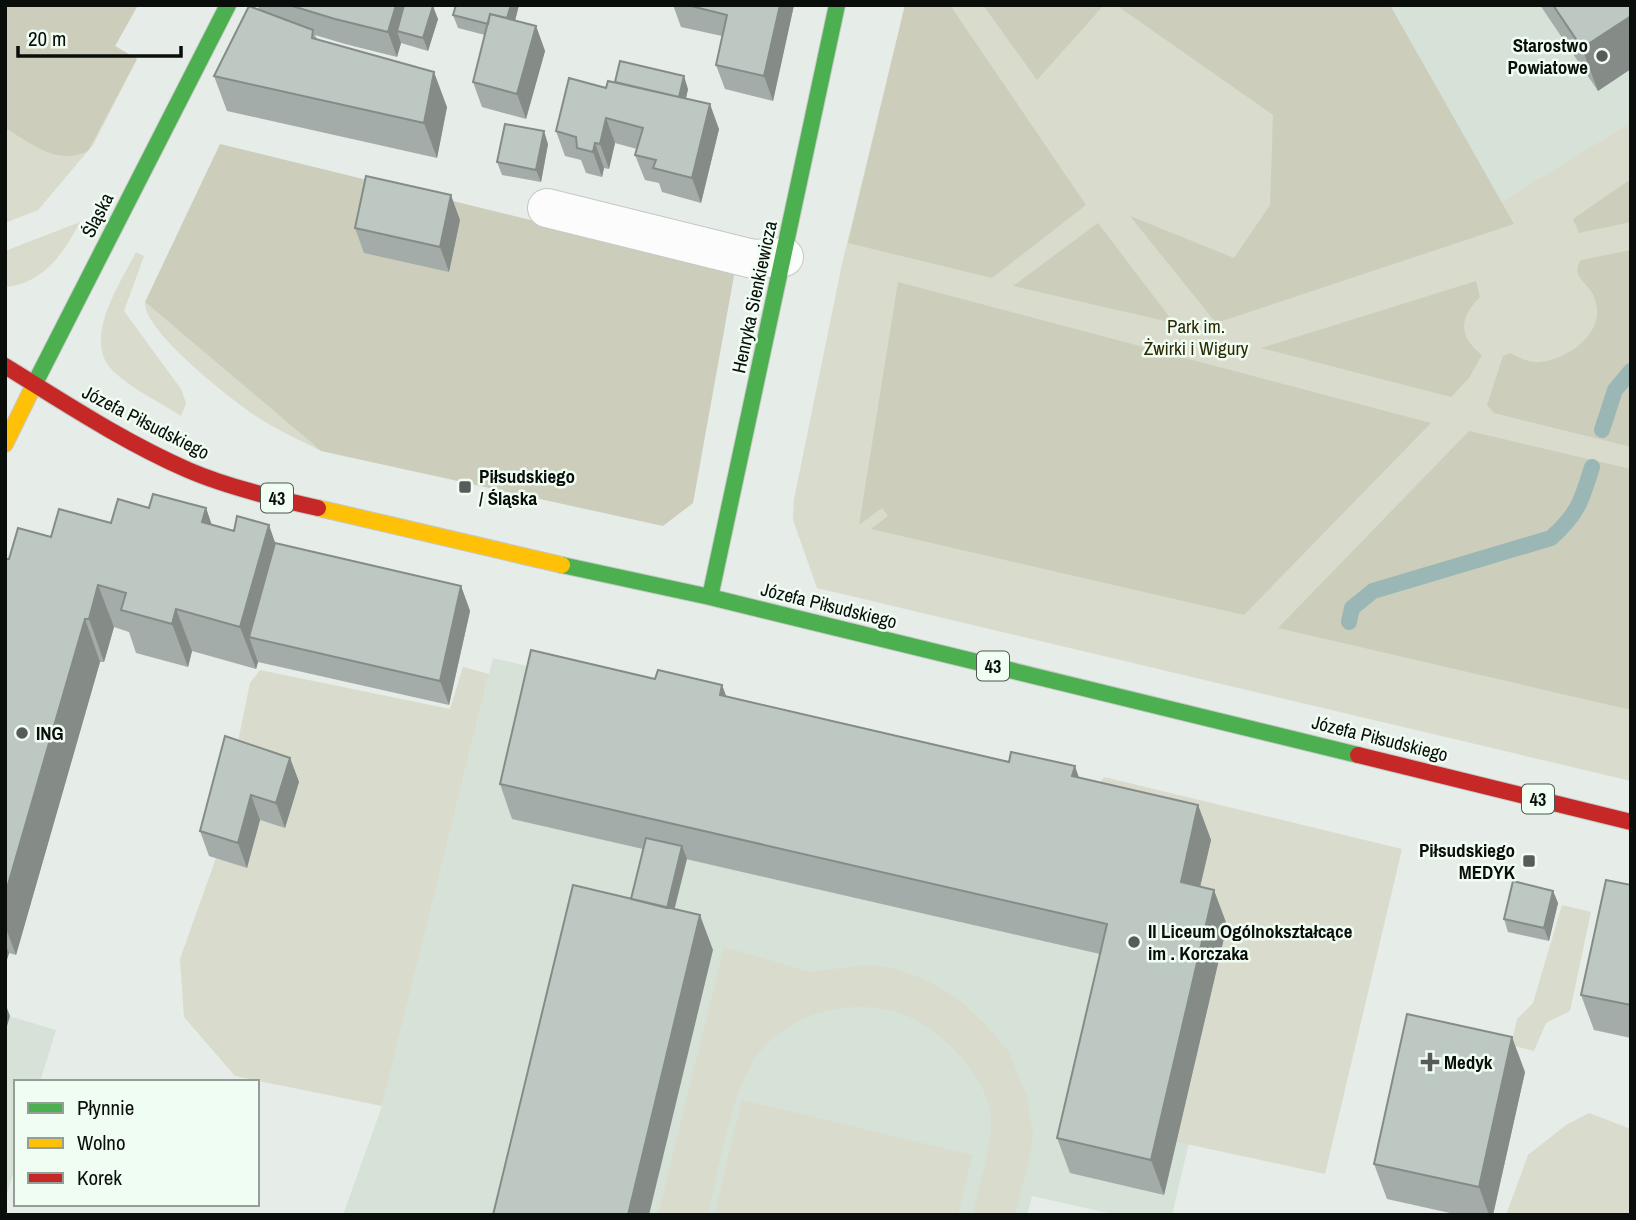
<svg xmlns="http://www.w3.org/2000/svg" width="1636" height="1220" viewBox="0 0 1636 1220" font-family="'Archivo Narrow',sans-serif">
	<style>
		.built { fill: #d6e1d7 }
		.green { fill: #d9dbcc }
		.forest { fill: #cccebb }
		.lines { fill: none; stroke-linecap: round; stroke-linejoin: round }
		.stream { stroke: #9ab7b5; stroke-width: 16 }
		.street-casing { stroke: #c5c9c5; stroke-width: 40 }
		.fast-casing { stroke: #c5c9c5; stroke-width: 18 }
		.slow-casing { stroke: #c5c9c5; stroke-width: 18 }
		.jam-casing { stroke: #c5c9c5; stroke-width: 18 }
		.street { stroke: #fbfcfb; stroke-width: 38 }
		.fast { stroke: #4caf50; stroke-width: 16 }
		.slow { stroke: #ffc107; stroke-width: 16 }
		.jam { stroke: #c62828; stroke-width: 16 }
		.wall { fill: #a3aca8 }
		.shaded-wall { fill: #858c88 }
		.building { fill: #bec8c3; stroke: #858c88; stroke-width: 2 }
		.poi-dot { fill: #575c58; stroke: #f0fdf2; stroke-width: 2.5 }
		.labels { text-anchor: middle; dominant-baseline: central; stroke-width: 5; stroke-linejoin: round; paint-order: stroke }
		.shield { fill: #f0fdf2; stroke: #4f5650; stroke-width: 2 }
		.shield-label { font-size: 18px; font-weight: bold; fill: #0a0e0b }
		.poi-label { font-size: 19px; font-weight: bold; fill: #0a0e0b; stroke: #f0fdf2; text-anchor: start }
		.street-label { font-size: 19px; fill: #0a0e0b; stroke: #f0fdf2 }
		.park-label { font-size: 19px; fill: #2d2a03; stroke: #f0fdf2 }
	</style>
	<rect width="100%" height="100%" fill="#e6ece7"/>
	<path class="built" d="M1390,5H1631V122L1501,202Z
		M493,658L1261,835L1172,1215H1117L1032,1196L1027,1215H343L382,1106Z
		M5,1015L56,1030L40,1082H16V1164L5,1200Z"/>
	<path class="green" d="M5,5H138L115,46L137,59L93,145L38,210L5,223Z
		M905,5H1390L1501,202L1631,122V781L817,588L793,520L794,499L842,264Z
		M80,222C64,253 43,284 5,287V251Z
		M136,252L144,256L124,311L181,389L186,403L181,416C159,402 132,389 113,371C81,340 121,282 136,252Z
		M145,302L321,451C300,440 278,431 259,418C234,402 142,330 145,302Z
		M463,667L489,674L382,1106L235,1076L184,1017L180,959L216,858L247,868L260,820L285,827L299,783L234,761L250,683L260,670L450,709Z
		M1104,777L1402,849L1325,1174L1177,1142L1087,801Z
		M1562,905L1591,912L1570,1011L1546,1023L1534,1051L1511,1045L1517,1019L1533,1003Z
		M724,947L811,972L865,965L893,968L924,979L959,999L988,1027L1009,1052L1027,1097L1033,1135L1030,1157L1015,1215H972C979,1183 997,1137 989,1105C978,1066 933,1021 893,1011C847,1000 794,1012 762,1049C732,1082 719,1170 708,1215H658Z
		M742,1100L972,1155L958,1215H726L715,1212Z
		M1589,1113L1631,1129V1215H1506L1528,1155L1566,1125Z"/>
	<path class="forest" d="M5,5H138L115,46L137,59L88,151C56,166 33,144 5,128Z
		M905,5H950L1086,205L992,278L848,243Z
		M983,5H1104L1037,80Z
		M1116,5H1390L1514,224L1216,323L1130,216L1234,258L1270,205L1273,115Z
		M220,144L735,270L693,503L663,526L321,451L145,302Z
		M1631,179V222L1579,233L1573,219Z
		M1098,223L1174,323L1013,286Z
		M1631,250V447L1494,413L1487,405L1503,356L1510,353C1521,358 1528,363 1541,362C1564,360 1598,338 1597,312C1597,305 1595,297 1591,291C1584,281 1571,274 1581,260Z
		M1476,281L1480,297C1459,318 1458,336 1482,355L1469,378L1451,397L1261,348Z
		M898,282L1431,423L1244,615L871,529L888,516L882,508L859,525Z
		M1469,431L1631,469V710L1278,628Z"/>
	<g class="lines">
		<path class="stream" d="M1602,430L1615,390L1631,371
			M1349,622L1352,608L1373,591L1551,538C1578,514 1582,500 1592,467"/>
		<g class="street-casing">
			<path id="street" d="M547,208L753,259L784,257"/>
		</g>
		<g class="fast-casing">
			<path id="fast" d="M34,385L228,5
				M562,565L710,597L1358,755
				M710,597L837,5"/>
		</g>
		<g class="slow-casing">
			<path id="slow" d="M5,444L34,385
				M318,508L562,565"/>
		</g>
		<g class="jam-casing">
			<path id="jam" d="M5,366C65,403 124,442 188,470C227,487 277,499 318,508
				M1358,755L1631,822"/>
		</g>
		<use href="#street" class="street"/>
		<use href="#fast" class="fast"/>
		<use href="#slow" class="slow"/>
		<use href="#jam" class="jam"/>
	</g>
	<path class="wall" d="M258,5H429L438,19L428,51L401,43L397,57L345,44L315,35L317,39L447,107L437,158L227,111L214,76L259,10Z
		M456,5H519L515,20L536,26L545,51L526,119L482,107L473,82L485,35L458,28L453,15Z
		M673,5H794L773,101L725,89L716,65L722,36L681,27Z
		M1540,5H1631L1598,91Z
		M615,82L688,89L686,98L719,129L701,203L662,192L659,183L645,180L635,155L637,149L615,143L609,169L604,168L602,177L586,173L581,160L565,156L556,131L606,88Z
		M548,144L541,182L502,175L497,162Z
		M460,220L449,272L364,253L355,228Z
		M149,508H206L211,524L275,543L461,586L470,611L449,705L258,662L256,669L192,651L188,667L136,653L129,632L114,627L104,662H100L16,955L9,953L5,966V559H9L51,537L111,523Z
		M655,679L722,685L726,696L1198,805L1211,840L1200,887L1227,925L1164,1195L1070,1173L1057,1138L1100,954L686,859L674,909L713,950L631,899L643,849L512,819L500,784Z
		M290,758L299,782L285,828L260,820L247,868L209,856L200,831Z
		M1631,885V1038L1594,1030L1581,995Z
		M1553,891L1558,903L1549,941L1508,932L1504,919Z
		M1525,1072L1493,1215H1459L1387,1199L1374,1164Z"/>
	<path class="shaded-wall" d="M396,5H408L397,31L401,43L397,57L388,32Z
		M511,5H519L510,41L505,28Z
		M780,5H794L773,101L764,76Z
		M433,6L438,19L428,51L423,38Z
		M1631,16V69L1598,91L1582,48Z
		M536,26L545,51L526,119L517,94Z
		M434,72L447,107L437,158L424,123Z
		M684,76L688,89L681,120L676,107Z
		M710,104L719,129L701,203L692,178Z
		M606,118L615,143L609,169L600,144Z
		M544,131L548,144L541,182L536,170Z
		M595,143L604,168L602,177L593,152Z
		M451,195L460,220L449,272L440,247Z
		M206,508L221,551L202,522Z
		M269,525L284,568L249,637L258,662L256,669L240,627Z
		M98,585L114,627L104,662L89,619Z
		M461,586L470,611L449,705L440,681Z
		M176,609L192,651L188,667L172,624Z
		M85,619L100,662L16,955L5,926V895Z
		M722,685L735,720L720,695Z
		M290,758L299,782L285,828L276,803Z
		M1075,766L1087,801L1072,776Z
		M251,795L260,820L247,868L238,843Z
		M1198,805L1211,840L1193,917L1181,882Z
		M682,846L687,859L667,939L662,926Z
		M1214,890L1227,925L1164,1195L1151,1160Z
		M1553,891L1558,903L1549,941L1544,928Z
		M700,915L713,950L649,1215H628Z
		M5,943L9,953L5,966Z
		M5,1003L10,1016L5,1033Z
		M1512,1037L1525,1072L1493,1215H1489L1479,1187Z"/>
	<path class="building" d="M289,5H396L388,32L335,19Z
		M404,5H429L433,6L423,38L397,31Z
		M456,5H511L507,18L490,14L488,24L453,15Z
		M687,5H780L764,76L716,65L727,15Z
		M1553,5H1631V16L1582,48Z
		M249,6L313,30L312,38L434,72L424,123L214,76Z
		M490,14L536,26L517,94L473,82Z
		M620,61L684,76L679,97L615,82Z
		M569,78L606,88L608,81L710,104L692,178L653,168L656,160L635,155L643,128L606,118L600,144L595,143L593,152L577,148L576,137L556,131Z
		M505,124L544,131L536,170L497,162Z
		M366,176L451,195L440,247L355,228Z
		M153,494L206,508L202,522L234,531L237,516L269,525L240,627L176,609L172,624L121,610L126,593L98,585L89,619H85L5,895V559H9L18,528L51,537L59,509L111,523L118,499L149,508Z
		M275,543L461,586L440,681L249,637Z
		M531,650L655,679L658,670L722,685L720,695L1009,762L1011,752L1075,766L1072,776L1198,805L1181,882L1214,890L1151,1160L1057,1138L1107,924L500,784Z
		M225,736L290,758L276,803L251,795L238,843L200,831Z
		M646,838L682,846L667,908L631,899Z
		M1606,880L1631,885V1005L1581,995Z
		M1513,881L1553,891L1544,928L1504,919Z
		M573,885L700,915L628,1215H493Z
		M1407,1014L1512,1037L1479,1187L1374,1164Z"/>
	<g class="poi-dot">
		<circle cx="1602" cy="56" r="7"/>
		<rect x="458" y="480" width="14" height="14" rx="3.5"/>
		<circle cx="22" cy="733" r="7"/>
		<rect x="1522" y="854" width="14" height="14" rx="3.5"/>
		<circle cx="1134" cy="942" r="7"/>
		<path d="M1426.5 1051.5h7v7h7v7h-7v7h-7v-7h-7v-7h7z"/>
	</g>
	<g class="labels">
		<g class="shield">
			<rect x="261" y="483.5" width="32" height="29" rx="5"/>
			<rect x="977" y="651.5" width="32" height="29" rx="5"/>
			<rect x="1522" y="784.5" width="32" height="29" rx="5"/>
		</g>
		<g class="shield-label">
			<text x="277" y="498">43</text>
			<text x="993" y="666">43</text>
			<text x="1538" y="799">43</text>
		</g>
		<g class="poi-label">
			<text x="1588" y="45" text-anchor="end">Starostwo<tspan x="1588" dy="22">Powiatowe</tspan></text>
			<text x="479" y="476">Piłsudskiego<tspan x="479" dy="22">/ Śląska</tspan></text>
			<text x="36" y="733">ING</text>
			<text x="1515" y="850" text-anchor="end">Piłsudskiego<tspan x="1515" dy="22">MEDYK</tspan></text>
			<text x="1148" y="931">II Liceum Ogólnokształcące<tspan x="1148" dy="22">im . Korczaka</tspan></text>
			<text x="1444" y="1062">Medyk</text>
		</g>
		<g class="street-label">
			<text transform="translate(97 215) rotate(-63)">Śląska</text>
			<text transform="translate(754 297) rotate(-78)">Henryka Sienkiewicza</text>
			<text transform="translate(146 422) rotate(27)">Józefa Piłsudskiego</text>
			<text transform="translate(829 605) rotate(14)">Józefa Piłsudskiego</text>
			<text transform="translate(1380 738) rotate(14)">Józefa Piłsudskiego</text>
		</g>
		<g class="park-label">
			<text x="1196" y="326">Park im.<tspan x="1196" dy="22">Żwirki i Wigury</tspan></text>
		</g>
	</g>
	<rect width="1636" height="1220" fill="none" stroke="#0a0e0b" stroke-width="14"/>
	<rect x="14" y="1080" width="245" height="126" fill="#f0fdf2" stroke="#949d96" stroke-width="2"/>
	<rect x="28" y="1103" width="35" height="10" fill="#4caf50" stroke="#949d96" stroke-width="2"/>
	<text x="77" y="1115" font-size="21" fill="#0a0e0b">Płynnie</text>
	<rect x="28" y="1138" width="35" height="10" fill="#ffc107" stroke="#949d96" stroke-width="2"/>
	<text x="77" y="1150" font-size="21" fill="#0a0e0b">Wolno</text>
	<rect x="28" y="1173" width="35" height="10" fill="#c62828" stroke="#949d96" stroke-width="2"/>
	<text x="77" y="1185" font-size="21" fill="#0a0e0b">Korek</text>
	<path d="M18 46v10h163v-10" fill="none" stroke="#0a0e0b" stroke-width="3.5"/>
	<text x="28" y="46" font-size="21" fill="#0a0e0b" stroke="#f0fdf2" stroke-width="5" paint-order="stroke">20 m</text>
</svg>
